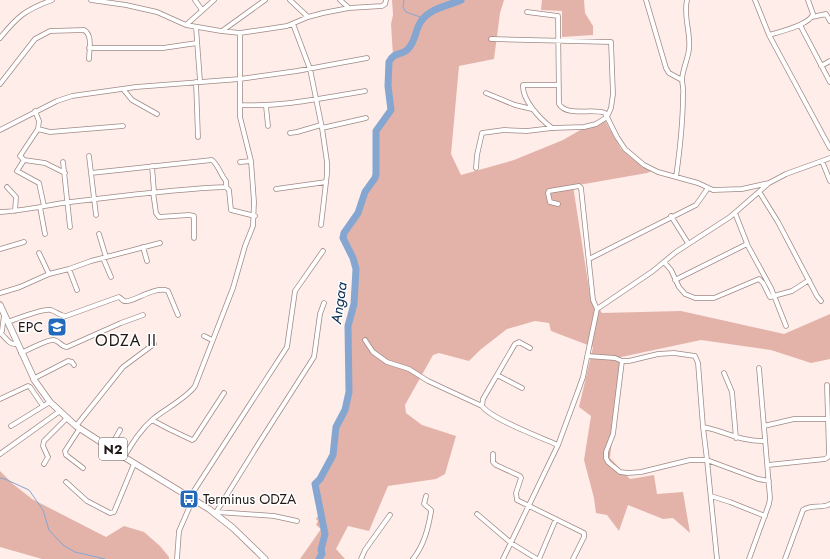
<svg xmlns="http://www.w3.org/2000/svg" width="830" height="559" viewBox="0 0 830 559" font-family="Jost,sans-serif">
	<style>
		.green { fill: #e3b3aa }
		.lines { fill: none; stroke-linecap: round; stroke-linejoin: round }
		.stream { stroke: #85a6d0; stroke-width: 1 }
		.river { stroke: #85a6d0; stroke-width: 7 }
		.minor-casing { stroke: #9e8a86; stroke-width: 5.5 }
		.highway-casing { stroke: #9e8a86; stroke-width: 7 }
		.minor { stroke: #fff; stroke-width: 4 }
		.highway { stroke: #fff; stroke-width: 5.5 }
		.labels { text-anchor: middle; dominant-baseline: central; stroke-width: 3; stroke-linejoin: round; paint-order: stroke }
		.shield { fill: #fff; stroke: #645e5d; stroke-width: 1 }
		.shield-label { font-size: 13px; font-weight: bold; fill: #211918 }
		.poi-label { font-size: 14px; fill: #211918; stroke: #fff; text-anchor: end }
		.water-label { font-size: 15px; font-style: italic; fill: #092c53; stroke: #fff }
		.quarter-label { font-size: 16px; letter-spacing: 1px; fill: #211918; stroke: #fff }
	</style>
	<rect width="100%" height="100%" fill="#ffede9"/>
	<path class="green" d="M392,0H504L500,13L494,59L459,66L451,154L461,175L514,160L563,140L603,117L621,149L634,160L652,171L647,173L573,186L590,295L602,313L681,311L784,334L830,314V359L811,363L771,350L701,340L621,357L610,458L630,479L654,475L657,494L683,492L690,533L673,518L663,519L628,505L619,531L607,515L596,513L594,498L584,460L591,416L579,407L593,347L551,331L549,323L535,321L507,329L480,350L469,361L439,353L433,355L405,405L406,413L422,425L456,436L445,474L436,479L388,486L369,531L348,526L336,549L345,559H300L321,529L316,525L318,521L316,519L319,514L315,484L320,479L333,455L336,427L345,410L349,392L348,326L354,304L356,269L353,258L343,238L344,233L358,213L365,192L375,178L377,169L375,138L376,131L391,110L388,86L389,62L393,56L391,24L393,15Z
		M542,0H584L585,13L593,26V35L562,37V11L541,10Z
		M0,471L13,484L32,499L106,537L124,526L144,532L160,546L169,557V559H42L0,547Z"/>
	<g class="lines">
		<path class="stream" d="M404,0L403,7L406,12L423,18
			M0,478L5,479L29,490L43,510L49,530L63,545L75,552L105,559"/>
		<path class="river" d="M319,559L322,554L321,550L325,534L315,484L320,479L333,455L336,427L345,410L349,392L348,326L354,304L356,269L353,258L343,238L344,233L358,213L365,192L375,178L376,174V131L391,110L388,86L389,62C394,51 402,56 408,49C414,43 415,35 418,27C425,9 445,7 461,0"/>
		<g class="minor-casing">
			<path id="minor" d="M91,0L126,5L157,12L186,25L221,31L240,33L287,26L308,17L323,13L349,8L382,6L385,4L386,0
				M195,0L202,10
				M290,0L308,17
				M340,0L349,8
				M646,0L666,68L669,73L682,80
				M755,0L769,35L830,148
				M527,12L558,16L559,104C567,117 592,108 605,113L617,137L625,149L644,165L658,172L698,183L713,190L742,189L769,183L786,174L830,158
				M812,17L826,14L830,21
				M293,24L310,69L322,128L327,162V174L321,225
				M186,25L214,0
				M800,25L830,82
				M196,27L200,81
				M222,31L265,0
				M769,35C779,32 810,25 813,14L808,0
				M0,38C18,16 25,10 52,0
				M89,48H163L197,43
				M821,66L830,61
				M196,82L198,137
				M0,84L35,39L50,31L84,30C93,35 89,50 89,59
				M123,89L132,100L157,114
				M486,93L515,105L532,109
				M240,105C282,107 323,98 365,91
				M266,106L268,126
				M35,111L39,121L38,129L20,156L24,160L45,163L65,173
				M322,128L366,118
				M552,128C540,119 522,100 523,85H559
				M38,129L50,132L123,126
				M0,130L57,101L72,96L136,87L240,79L297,71L367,58
				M290,133L297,132L321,125
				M89,156L96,215
				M24,160L17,171L39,183L44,206
				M822,161L830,181
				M63,162L70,227
				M240,162L251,161
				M152,166L154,192
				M476,168L477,155L482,133L504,130L527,131L552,128L584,127L596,124L607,117L611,108L613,94L611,42L491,39
				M91,173L212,160C219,166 220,174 226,181V187L229,190L231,210L255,216
				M676,177C680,149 683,122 683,94C684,89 682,84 682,79C683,68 688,59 689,49C691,33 683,16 687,0
				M7,187L16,197L15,211
				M276,189L326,182
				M153,192L156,213L159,217L189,215L194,216V238
				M760,193L778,222L817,296L821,301
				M40,207L45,234
				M0,212C24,211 47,205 70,202C122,196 174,189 226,187
				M735,213L748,246L771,288L786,326
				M671,216L688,243
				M99,234L106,257
				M143,247L147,261
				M0,249L24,242
				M39,253L49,274
				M103,258L111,277
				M589,259L696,205L708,188
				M664,262L671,270L679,287L685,294L695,298H714L759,279L763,283L770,297L792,291L809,280
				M69,269L77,290
				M675,280L747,244
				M0,293L20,287L49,274L69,269L91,261L160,243
				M597,309L653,271L676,252L730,217L769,183
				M8,322C16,319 44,308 51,310C57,312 60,316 66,316L116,298L119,297C121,298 122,300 124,301C131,304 155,285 168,291L178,315
				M0,332L2,331L4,315
				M0,333C7,338 8,345 17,344
				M204,336L212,340
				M365,340L373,352L387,362L409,369L428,381L482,406
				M530,348L519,342L515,344L483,399L482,406C491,419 542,438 558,445
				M21,353C27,350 49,339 54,340C60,341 61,347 67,347L121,323L143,315
				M587,356L615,358L622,361H629L658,354L674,353L695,356L698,363L703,427L707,460H690L641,472L628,473L620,472L608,462L606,458V452L613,434L622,361
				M724,373L732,392L736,438
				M497,375L522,388
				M33,379L68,361L72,362L74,365
				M0,399L28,386L30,387L43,406
				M152,420L169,429L192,440L194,439L224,393
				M11,426L50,402
				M76,426L123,367L154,344
				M764,426L794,419H828
				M703,427C725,431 741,442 765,441
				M80,428L65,451L66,455L83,468
				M110,448L120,430
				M0,454L60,411
				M493,454V462L496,465L520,476L521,478L516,493L517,500L584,533V537L573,559
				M124,457C132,444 140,430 153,419C164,410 188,397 195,386L233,288L245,246L253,226L254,202L251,161L240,117V33
				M44,464L48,457L43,446L44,441L67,418
				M768,465L825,459L828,457L829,454L827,385
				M66,482L87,501L110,513L114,512L134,464
				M711,496L730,502L765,516
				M190,497L287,347L295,291L323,251
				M217,512L274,516L297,521
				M215,514L259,443L314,357L320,314L324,303
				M477,514L511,543L537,559
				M177,559L179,531L193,499
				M361,559L365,550L390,515
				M413,559C424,545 428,529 431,512V510L424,504L426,496
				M503,559L558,445L578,391L583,377L597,309L593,300L581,188L579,186L549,191L548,193L550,202L558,204
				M539,559L556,519
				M717,559L707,460L758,479L769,481
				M749,559L769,504L770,498L759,368
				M785,559L803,510C812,504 822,509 830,504"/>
		</g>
		<g class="highway-casing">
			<path id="highway" d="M0,305L35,381L50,402L76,426L124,457L209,509L233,528L265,559"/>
		</g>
		<use href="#minor" class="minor"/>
		<use href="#highway" class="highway"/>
	</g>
	<defs>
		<g id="school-square" transform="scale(1)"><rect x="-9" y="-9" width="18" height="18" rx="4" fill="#246aba" stroke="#fff"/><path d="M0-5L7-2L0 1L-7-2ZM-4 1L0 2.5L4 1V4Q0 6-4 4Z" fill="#fff"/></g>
		<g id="bus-square" transform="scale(1)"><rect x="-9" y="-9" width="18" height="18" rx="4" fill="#246aba" stroke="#fff"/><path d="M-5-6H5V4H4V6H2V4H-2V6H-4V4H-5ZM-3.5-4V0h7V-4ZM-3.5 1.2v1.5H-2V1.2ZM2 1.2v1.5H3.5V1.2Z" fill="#fff"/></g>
	</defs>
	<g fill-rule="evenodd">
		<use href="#school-square" x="57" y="327"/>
		<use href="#bus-square" x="189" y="499"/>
	</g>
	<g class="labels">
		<rect class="shield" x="99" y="438" width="28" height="22" rx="3"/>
		<g class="shield-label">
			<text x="113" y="449">N2</text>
		</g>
		<g class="poi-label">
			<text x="43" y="327">EPC</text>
			<text x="203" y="499" text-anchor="start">Terminus ODZA</text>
		</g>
		<g class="water-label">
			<text transform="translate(339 303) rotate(-82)">Angaa</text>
		</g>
		<g class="quarter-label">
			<text x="126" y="340">ODZA II</text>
		</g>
	</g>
</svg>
